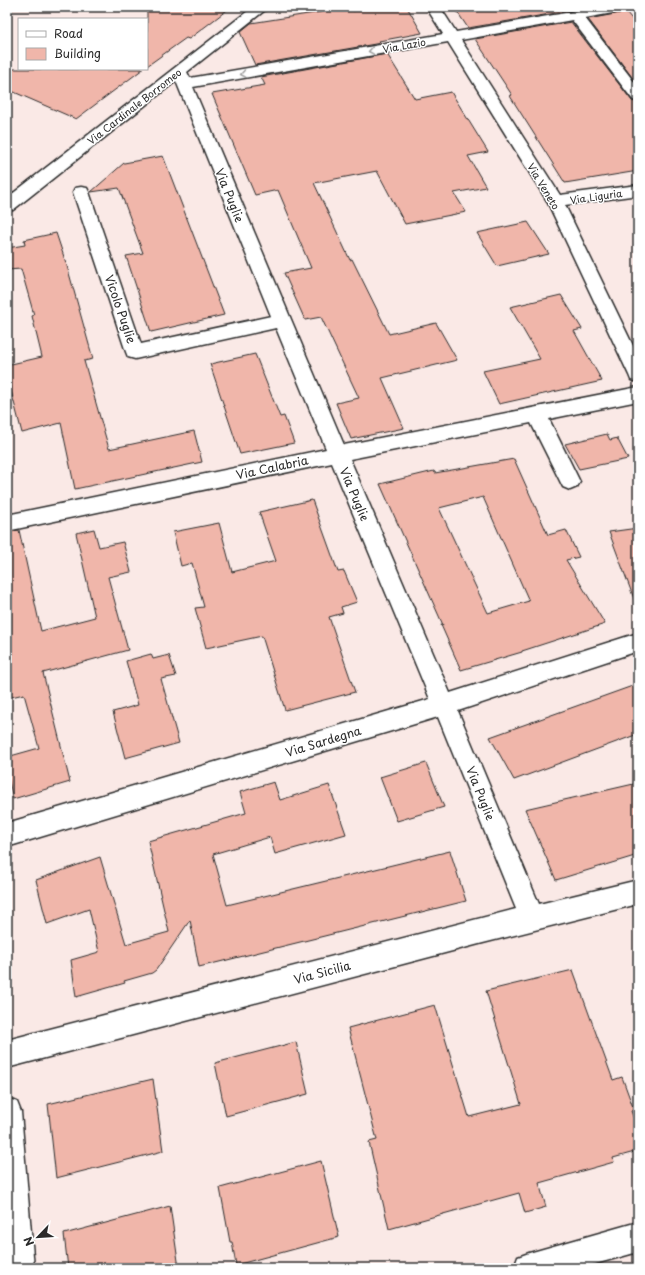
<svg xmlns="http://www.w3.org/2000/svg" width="645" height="1275" viewBox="0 0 645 1275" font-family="'Playpen Sans',sans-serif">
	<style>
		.building { fill: #f0b6aa; stroke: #2b2b2b; fill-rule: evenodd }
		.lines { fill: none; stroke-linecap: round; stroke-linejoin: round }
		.minor-casing { stroke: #2b2b2b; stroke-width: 3 }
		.minor { fill: #fff; fill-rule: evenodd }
		.oneway { stroke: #a0a0a0 }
		.labels { text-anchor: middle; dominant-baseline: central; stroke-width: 3; stroke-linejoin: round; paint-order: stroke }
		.far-street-label { font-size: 10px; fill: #2b2b2b; stroke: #fff }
		.street-label { font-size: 12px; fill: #2b2b2b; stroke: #fff }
	</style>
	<rect width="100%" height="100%" fill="#fae9e6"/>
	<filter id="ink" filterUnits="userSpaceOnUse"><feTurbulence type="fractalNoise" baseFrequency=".025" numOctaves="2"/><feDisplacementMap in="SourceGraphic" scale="8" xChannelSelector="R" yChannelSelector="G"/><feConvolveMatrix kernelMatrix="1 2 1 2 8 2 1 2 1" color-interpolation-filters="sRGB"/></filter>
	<g filter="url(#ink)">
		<path class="building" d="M147,7H231L189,39L186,38L147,66Z
			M316,7H349L353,11L375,7H407L422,33L379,41L381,43L255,65L240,32L251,23L321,12Z
			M454,7H591L468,28Z
			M626,12L638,26V85L588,19Z
			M571,22L632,101L638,103V171L565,183L510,96L512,95L475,39Z
			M387,54L415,99L451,92L488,152L468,156L486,187L454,193L466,212L405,224L377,171L314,183L350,260L352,259L389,334L436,323L457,360L382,378L404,428L351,439L336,403L359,398L321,317L305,320L284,273L311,268L278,190L255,195L212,94L265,85L261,77Z
			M7,69H143L76,119L7,89Z
			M163,156L224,315L151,332L126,256L143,253L119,188L91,192L124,163Z
			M528,222L549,254L497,266L477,233Z
			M56,233L67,266L93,359L84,361L109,449L194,431L202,462L75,489L61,423L22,433L7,375V365L42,357L32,316L34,315L21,269L7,270V248L25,245L24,240Z
			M561,295L582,329L574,331L602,381L499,404L483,371L540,359L510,307Z
			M255,354L280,417L284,416L294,443L240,454L210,364Z
			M607,434L610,440L617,438L628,459L579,469L565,444Z
			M514,459L548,535L566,530L579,557L566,560L605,624L522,651V652L461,670L441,625H443L380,484L434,471L435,473ZM483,497L529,601L488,613L439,508Z
			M312,500L338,572L344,571L357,602L341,607L343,613L329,617L355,692L285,710L262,636L206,648L195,608L204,607L192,563L181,566L173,532L219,523L232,572L276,561L259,512Z
			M638,528V604H636L609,532Z
			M94,529L99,547L123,542L131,572L108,577L128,650L43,673L70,782L13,799L7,772V757L39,748L24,694L7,698V532L19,530L41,631L95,617L76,533Z
			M151,654L153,659L169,655L176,676L161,679L179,743L125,758L113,712L138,705L126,661Z
			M638,684V734L514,780L490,737Z
			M426,763L444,807L397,821L380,777Z
			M274,782L280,800L329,785L346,834L275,854L270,837L213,854L227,905L450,851L466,901L199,967L190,920L156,970L152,973L124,981L125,983L76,997L71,960L99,952L89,909L47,924L36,880L100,857L126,944L169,932L148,841L246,813L240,792Z
			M638,783V855L556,880L525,809Z
			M573,970L613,1080L622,1077L634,1110L631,1111L638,1130V1151L613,1158L614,1162L539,1183L546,1207L525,1213L519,1193L389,1229L369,1142L377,1140L348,1028L435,1005L469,1117L521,1104L486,991Z
			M296,1042L308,1094L226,1116L215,1063Z
			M153,1079L163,1151L56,1178L48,1104Z
			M321,1161L339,1237L236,1265L232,1242H230L220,1188Z
			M170,1206L179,1268H68L64,1234Z"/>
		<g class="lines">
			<g class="minor-casing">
				<path id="minor" d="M253,7H269L187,72L190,78L443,34L426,7H440L456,32L600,7H631L629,10L624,11L585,18L638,87V102L633,100L572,20L461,40L560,195L638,185V195L565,205L638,356V382L631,380L629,375L547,201L448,42L193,87L344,445L638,387V401L549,419L580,482L577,487L570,490L563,487L531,423L350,459L450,693L638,633V651L458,711L539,904L638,880V904L483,943L7,1068V1040L516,909L438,717L7,847V823L430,699L332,463L7,531V515L326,449L276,328L135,359L128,357L126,352L73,192L75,188L81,187L87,188L89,192L141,344L271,316L176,81L13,210L7,211V198Z
					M7,1098L17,1102L21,1112L34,1268H7Z
					M638,1222V1252L581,1268H514L518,1257L529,1253Z"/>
			</g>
			<use href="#minor" class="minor"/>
		</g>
		<defs><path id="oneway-chevron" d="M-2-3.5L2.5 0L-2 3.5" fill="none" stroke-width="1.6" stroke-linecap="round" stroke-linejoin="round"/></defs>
		<g class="oneway">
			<use href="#oneway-chevron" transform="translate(371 51) rotate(170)"/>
			<use href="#oneway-chevron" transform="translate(243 74) rotate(170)"/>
		</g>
	</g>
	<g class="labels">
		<g class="far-street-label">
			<text transform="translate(404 45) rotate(-10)">Via Lazio</text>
			<text transform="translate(134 106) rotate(-38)">Via Cardinale Borromeo</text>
			<text transform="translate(544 186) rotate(59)">Via Veneto</text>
			<text transform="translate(596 196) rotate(-8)">Via Liguria</text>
		</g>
		<g class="street-label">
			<text transform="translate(230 195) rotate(68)">Via Puglie</text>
			<text transform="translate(121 309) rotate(71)">Vicolo Puglie</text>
			<text transform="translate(272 467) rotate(-12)">Via Calabria</text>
			<text transform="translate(355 494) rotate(67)">Via Puglie</text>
			<text transform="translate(323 741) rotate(-17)">Via Sardegna</text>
			<text transform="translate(481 793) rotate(68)">Via Puglie</text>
			<text transform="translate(322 972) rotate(-15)">Via Sicilia</text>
		</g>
	</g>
	<rect width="645" height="1275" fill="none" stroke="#fff" stroke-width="24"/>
	<rect x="12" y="12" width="621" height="1251" fill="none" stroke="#2b2b2b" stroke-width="1.5" filter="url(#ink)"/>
	<rect x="18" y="18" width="130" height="52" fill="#ffffff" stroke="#aaaaaa"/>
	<rect x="26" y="31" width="20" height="6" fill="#ffffff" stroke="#aaaaaa"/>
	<text x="54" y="38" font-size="12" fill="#2b2b2b">Road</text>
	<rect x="26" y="48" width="20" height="12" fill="#f0b6aa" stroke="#aaaaaa"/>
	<text x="54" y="58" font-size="12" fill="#2b2b2b">Building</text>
	<g transform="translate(38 1237) rotate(245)" stroke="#ffffff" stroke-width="3" paint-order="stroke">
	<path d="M0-3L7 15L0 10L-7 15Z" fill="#2b2b2b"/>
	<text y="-6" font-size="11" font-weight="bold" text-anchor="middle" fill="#2b2b2b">N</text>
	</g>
</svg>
